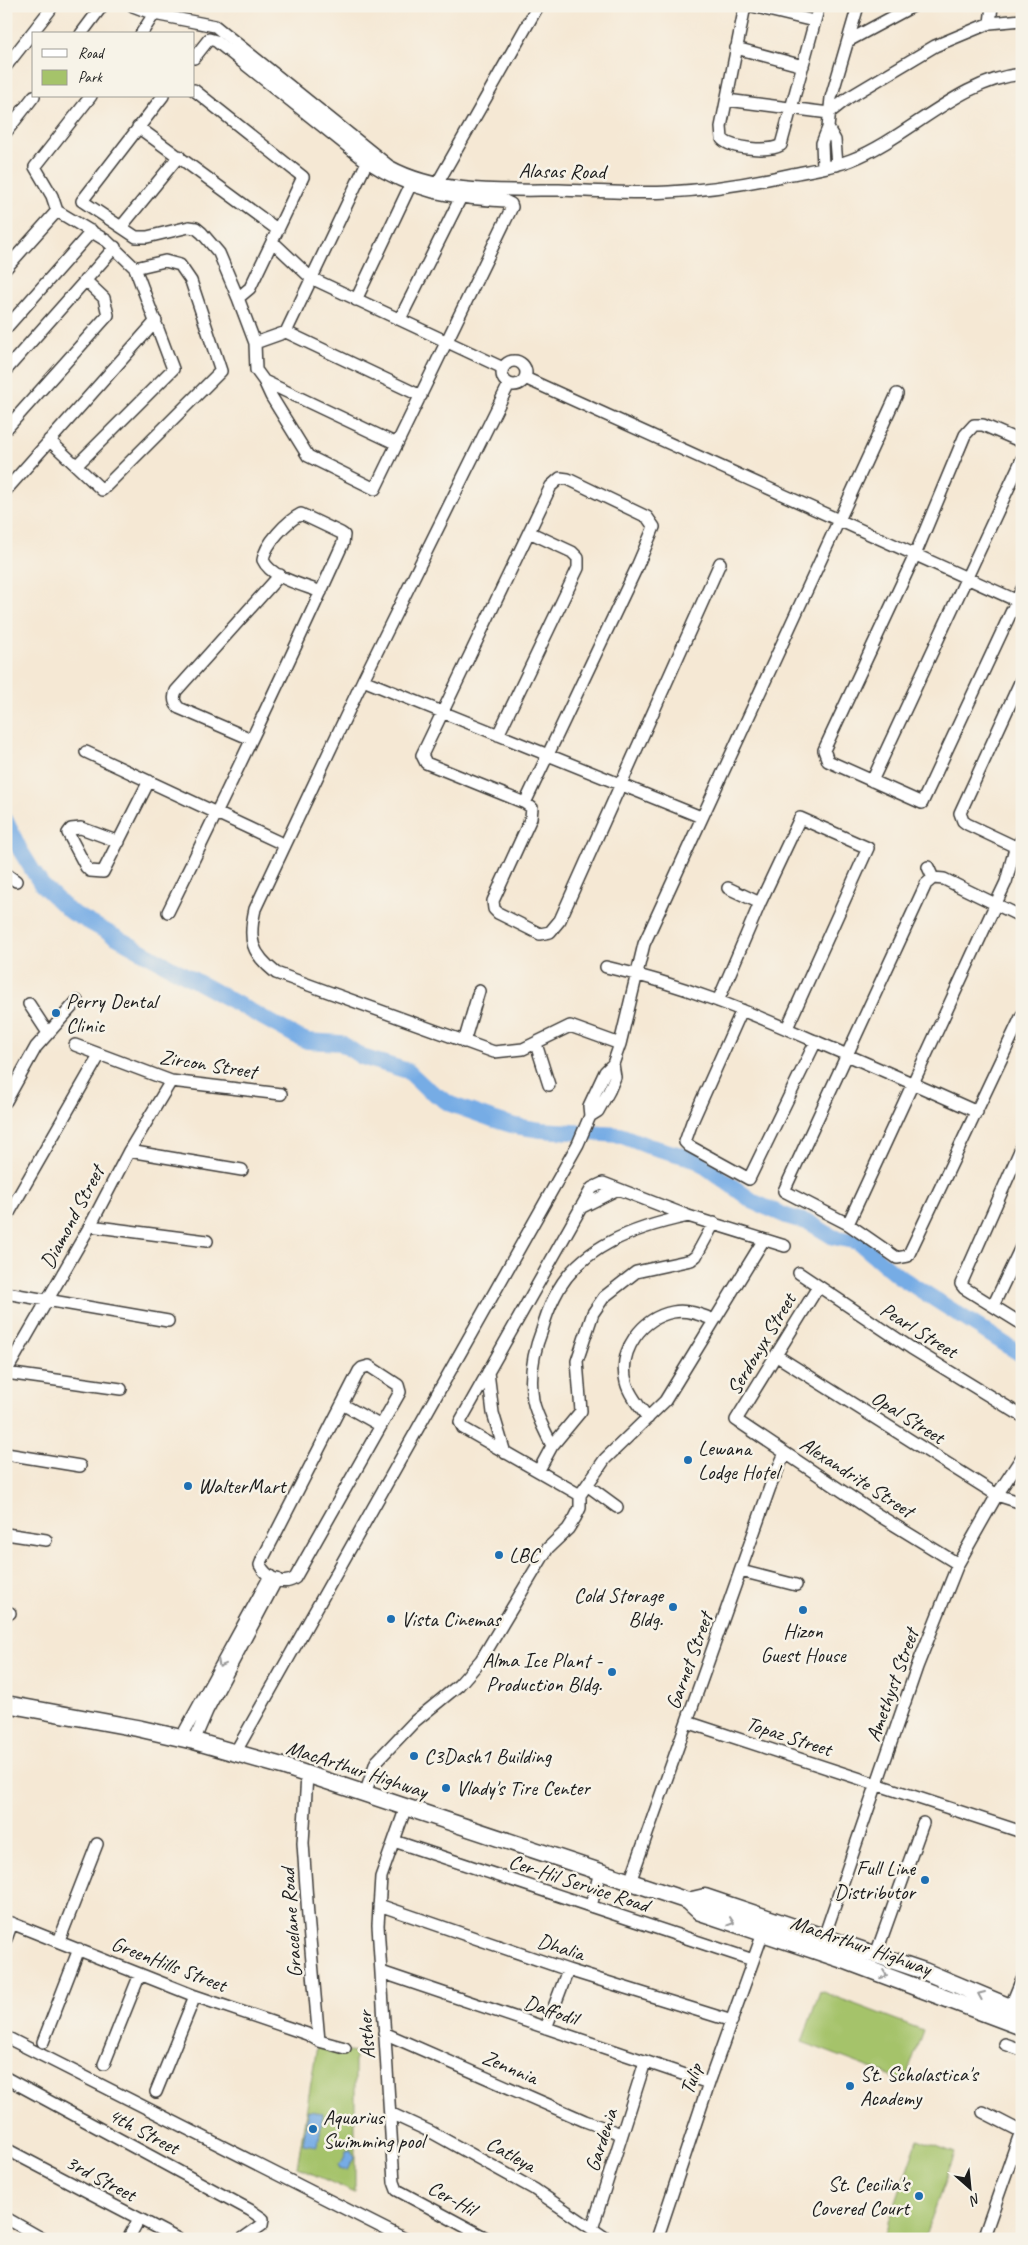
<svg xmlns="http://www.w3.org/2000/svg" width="1028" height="2245" viewBox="0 0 1028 2245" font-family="Caveat,sans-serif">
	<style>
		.green { fill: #a5c36a; stroke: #607043 }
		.water { fill: #76ace5; stroke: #496480 }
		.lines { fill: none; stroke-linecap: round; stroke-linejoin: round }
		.river { stroke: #76ace5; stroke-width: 16 }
		.minor-casing { stroke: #3d3b38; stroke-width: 14 }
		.highway-casing { stroke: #3d3b38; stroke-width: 19 }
		.minor { stroke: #fff; stroke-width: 11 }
		.highway { stroke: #fff; stroke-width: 16 }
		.oneway { stroke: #999 }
		.poi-dot { fill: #1f6fb2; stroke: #f7f3e8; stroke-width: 2 }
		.labels { text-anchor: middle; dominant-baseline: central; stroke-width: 5; stroke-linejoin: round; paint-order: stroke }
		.street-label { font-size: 21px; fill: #1c1c1c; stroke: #f7f3e8 }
		.poi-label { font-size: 21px; fill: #1c1c1c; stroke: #f7f3e8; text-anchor: start }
	</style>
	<rect width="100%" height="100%" fill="#f7f3e8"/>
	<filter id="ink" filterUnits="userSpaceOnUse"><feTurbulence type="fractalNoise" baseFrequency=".02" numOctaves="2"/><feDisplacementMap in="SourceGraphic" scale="10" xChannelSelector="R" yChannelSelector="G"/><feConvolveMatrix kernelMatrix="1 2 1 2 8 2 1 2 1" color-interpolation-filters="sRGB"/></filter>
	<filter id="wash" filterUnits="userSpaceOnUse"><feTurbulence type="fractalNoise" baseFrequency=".0096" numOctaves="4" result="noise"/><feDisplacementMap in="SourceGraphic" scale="20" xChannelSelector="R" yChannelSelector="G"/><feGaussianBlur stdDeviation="1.12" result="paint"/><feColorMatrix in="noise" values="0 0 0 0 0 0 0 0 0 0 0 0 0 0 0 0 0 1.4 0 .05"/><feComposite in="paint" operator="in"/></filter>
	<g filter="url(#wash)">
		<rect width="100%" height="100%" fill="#f5e8d4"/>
		<path class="green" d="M820,1991L923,2030L905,2081L802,2042Z
			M317,2046L355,2053V2193L297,2167Z
			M918,2139L955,2153L924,2239H883Z"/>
		<path class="water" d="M308,2111L323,2113L318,2146L303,2144Z
			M351,2150L354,2158L347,2170H341L338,2165L344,2158L346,2151Z"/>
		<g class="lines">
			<path class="river" d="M6,821L20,850L41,884L69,911L294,1035L307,1041L341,1043L362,1057L408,1071L426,1088L450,1104L492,1119L515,1126L541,1130L620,1135L648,1146L695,1159L754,1202L786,1216L810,1223L833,1237L858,1242L897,1275L1022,1355"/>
		</g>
	</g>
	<g filter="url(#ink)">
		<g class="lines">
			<g class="minor-casing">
				<path id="minor" d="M133,6L154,14L215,26L389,166C440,194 503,190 559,190C596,191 633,194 669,192C711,190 752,183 792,174C812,170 833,167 851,160C910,137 958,80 1022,74
					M745,6L721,127L722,139C732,149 769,152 781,145L819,6
					M752,6L814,21
					M990,23L992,6
					M81,34L102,6
					M141,34L154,14
					M848,41L913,6
					M736,48L803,66
					M6,66L50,10L49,6
					M194,90L303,177L250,288L238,298
					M163,96L82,201L136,237H147L189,227L196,228L202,233L219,253L238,298L255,343L256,370L264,381L271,396L308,456L375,489L512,207L511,204L505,201C450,198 414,193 367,162L216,41L209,39L194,58
					M727,100L829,113L848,98L935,46L990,23L1022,20
					M138,127L278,230
					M828,128L835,140L837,165
					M6,132L34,96
					M823,167L822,143L828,128L831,98L858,6
					M437,184L538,6
					M57,211L107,241L135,268L173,369L77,465
					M121,227L179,156
					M273,242L311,278L503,368
					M6,268L57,211L52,196L35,167L91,96
					M356,300L410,186
					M400,319L460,199
					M6,328L92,231
					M286,332L367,162
					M255,343L286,332L421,396
					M502 373a12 12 0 1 1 24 0a12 12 0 1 1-24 0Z
					M6,370L115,247
					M525,378L1022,603
					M264,381L397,444
					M509,384L363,680L255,909C248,940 251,953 276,973L494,1052L523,1049L570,1026L620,1044
					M6,429L108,315L104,298L85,280
					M49,440L102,490L221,371L191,281L180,265L165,261L135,268
					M1022,442L983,425H974L965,435L915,555L824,750L828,761L922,803L1022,589
					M6,490L156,321
					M1022,678L960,813L963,821L967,824L1022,850
					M363,680L701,817
					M498,735L578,568V558L572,552L529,532
					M251,739L179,708C174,703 173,698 176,691L280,575
					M86,752L285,845
					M872,781L1022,459
					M525,803L636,569L654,527L647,517L568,479L560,478L551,486L422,755L426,763L525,803L532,808L531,818L493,901L494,909L498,913L540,934L550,932L560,920L720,563
					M119,842L81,828L71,829L68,833L86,867L90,871L103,872L149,781
					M928,867L933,878
					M6,874L16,881
					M728,888L760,903
					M168,912C228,790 287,667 343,543L344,535L341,533L301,514C287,521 265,544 263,560C271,578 303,585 321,592
					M1022,917L944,879L933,878L926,884L784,1191L848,1224L897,1258L908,1256L1022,1015
					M606,967C679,983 749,1012 817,1042C870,1065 924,1088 977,1112
					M718,1001L760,903L800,818L868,848L787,1028
					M29,1004L48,1033
					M742,1010L692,1122L685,1142L689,1146L749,1179L816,1041
					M464,1042L479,991
					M536,1044L549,1085
					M75,1045L171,1081L281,1094
					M6,1101L36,1047L77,1001
					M590,1116L589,1106L605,1072L613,1064L620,1044L644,944L897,394
					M1022,1146L961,1284L964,1288L1022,1324
					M129,1151L242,1170
					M580,1208L618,1189
					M6,1218L99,1056
					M848,1224L998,899L1006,882L1014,852L1022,839
					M90,1226L207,1241
					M799,1273L911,1348L1022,1416
					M818,1287L736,1420L875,1513L958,1564
					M6,1293L168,1321
					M993,1306L1022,1245
					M777,1356L997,1495L1022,1503
					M369,1366L398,1385L400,1392L295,1578C283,1587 266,1577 260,1565L262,1560L359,1371L362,1368Z
					M6,1372L90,1226L129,1151L171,1081
					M488,1372L493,1413L505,1453
					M6,1373L121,1389
					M342,1404L381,1426
					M648,1418C640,1407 629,1395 626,1382C618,1350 642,1318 673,1312C687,1309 701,1315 714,1320
					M552,1446C546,1432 536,1416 533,1400C529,1376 533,1353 542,1330C545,1319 549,1308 554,1298C578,1246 637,1227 688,1216
					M6,1454L80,1466
					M539,1470L552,1446L581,1411L577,1361L593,1313L604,1297L636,1272L691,1260L696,1256L714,1223
					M587,1485L617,1507
					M580,1495L463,1428L460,1422L592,1188L603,1183L688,1216L785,1246
					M6,1534L46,1540
					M741,1571L796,1585
					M6,1613H10
					M687,1722L1022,1832
					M181,1738L270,1576
					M194,1741L207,1711L277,1579
					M235,1753L578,1144L590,1116L598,1111L609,1091L615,1077L613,1064
					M307,1775L303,1843L308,1916L319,2041
					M365,1794L376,1762L415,1721L459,1685L481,1660L548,1548L568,1529L575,1518L580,1508V1495L605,1459L665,1401L763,1241
					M406,1807L381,1877L378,1925L394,2182L397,2190L488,2239
					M394,1841L753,1960
					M630,1882L770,1487L785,1453
					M379,1905L568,1970L732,2021
					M591,1906L600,1872
					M6,1921L195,1996L307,2034L319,2041L345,2048
					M824,1937L917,1667L958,1564L997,1495L1022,1457
					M6,1939L12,1923
					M59,1941L97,1844
					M876,1954L923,1823
					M381,1972L709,2083
					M1010,2008L1022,1979
					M546,2028L568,1970
					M384,2033L585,2121L621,2134
					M6,2037L405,2239
					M43,2042L79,1949
					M1005,2044L1022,2050
					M104,2064L140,1974
					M6,2078L250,2210L263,2219L262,2225L242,2239
					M156,2092L195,1996
					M983,2112L1022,2132
					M390,2113L431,2132L534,2189L607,2239
					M6,2149L178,2239
					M6,2218L43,2239
					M592,2229L645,2062
					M128,2239L139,2219
					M657,2239L709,2083L763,1933
					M983,2239L1021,2131"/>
			</g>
			<g class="highway-casing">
				<path id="highway" d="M6,1704L137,1728L194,1741L282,1766L688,1901L700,1912L849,1962L1022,2027
					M688,1901L705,1897L924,1971L1022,2012"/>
			</g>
			<use href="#minor" class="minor"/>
			<use href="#highway" class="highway"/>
		</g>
		<defs><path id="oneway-chevron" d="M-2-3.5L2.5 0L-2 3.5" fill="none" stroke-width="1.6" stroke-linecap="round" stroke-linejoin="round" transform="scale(1.25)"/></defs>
		<g class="oneway">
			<use href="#oneway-chevron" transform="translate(221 1664) rotate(118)"/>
			<use href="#oneway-chevron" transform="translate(731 1922) rotate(18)"/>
			<use href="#oneway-chevron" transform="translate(884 1975) rotate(20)"/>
			<use href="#oneway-chevron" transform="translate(981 1995) rotate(-157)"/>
		</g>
	</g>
	<g class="poi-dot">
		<circle cx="56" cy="1013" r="5"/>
		<circle cx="688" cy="1460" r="5"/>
		<circle cx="188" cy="1486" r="5"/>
		<circle cx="499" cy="1555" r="5"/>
		<circle cx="673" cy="1607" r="5"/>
		<circle cx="803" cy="1610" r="5"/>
		<circle cx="391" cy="1619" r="5"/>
		<circle cx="612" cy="1672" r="5"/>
		<circle cx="414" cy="1756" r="5"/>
		<circle cx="446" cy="1788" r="5"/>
		<circle cx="925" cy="1880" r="5"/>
		<circle cx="850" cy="2086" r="5"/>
		<circle cx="313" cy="2129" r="5"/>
		<circle cx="919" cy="2196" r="5"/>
	</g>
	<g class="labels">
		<g class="street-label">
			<text transform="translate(562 171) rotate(1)">Alasas Road</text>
			<text transform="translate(208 1064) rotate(9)">Zircon Street</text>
			<text transform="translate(72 1217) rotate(-62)">Diamond Street</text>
			<text transform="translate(919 1330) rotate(32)">Pearl Street</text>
			<text transform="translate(761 1344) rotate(-59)">Serdonyx Street</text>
			<text transform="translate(908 1417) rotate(32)">Opal Street</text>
			<text transform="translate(857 1477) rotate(33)">Alexandrite Street</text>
			<text transform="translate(689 1661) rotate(-70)">Garnet Street</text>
			<text transform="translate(892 1685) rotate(-70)">Amethyst Street</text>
			<text transform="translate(789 1736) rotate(18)">Topaz Street</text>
			<text transform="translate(357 1769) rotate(18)">MacArthur Highway</text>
			<text transform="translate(579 1883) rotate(18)">Cer-Hil Service Road</text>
			<text transform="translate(291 1923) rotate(-94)">Gracelane Road</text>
			<text transform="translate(861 1945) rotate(19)">MacArthur Highway</text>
			<text transform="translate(561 1947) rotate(18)">Dhalia</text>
			<text transform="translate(169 1964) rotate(21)">GreenHills Street</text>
			<text transform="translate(551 2010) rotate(19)">Daffodil</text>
			<text transform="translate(366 2035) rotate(-94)">Asther</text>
			<text transform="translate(510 2067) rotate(23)">Zennnia</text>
			<text transform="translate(691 2079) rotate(-71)">Tulip</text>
			<text transform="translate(144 2131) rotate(28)">4th Street</text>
			<text transform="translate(601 2140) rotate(-72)">Gardenia</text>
			<text transform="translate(511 2154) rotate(29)">Catleya</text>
			<text transform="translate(101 2178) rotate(28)">3rd Street</text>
			<text transform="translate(452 2198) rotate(29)">Cer-Hil</text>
		</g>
		<g class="poi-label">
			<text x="66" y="1001">Perry Dental<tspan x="66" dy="24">Clinic</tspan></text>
			<text x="698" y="1448">Lewana<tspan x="698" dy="24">Lodge Hotel</tspan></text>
			<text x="198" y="1486">WalterMart</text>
			<text x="509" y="1555">LBC</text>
			<text x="663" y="1595" text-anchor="end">Cold Storage<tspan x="663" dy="24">Bldg.</tspan></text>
			<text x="401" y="1619">Vista Cinemas</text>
			<text x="803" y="1631" text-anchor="middle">Hizon<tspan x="803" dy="24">Guest House</tspan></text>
			<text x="602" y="1660" text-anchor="end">Alma Ice Plant -<tspan x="602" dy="24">Production Bldg.</tspan></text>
			<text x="424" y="1756">C3Dash1 Building</text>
			<text x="456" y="1788">Vlady's Tire Center</text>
			<text x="915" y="1868" text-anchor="end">Full Line<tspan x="915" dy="24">Distributor</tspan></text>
			<text x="860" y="2074">St. Scholastica's<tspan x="860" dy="24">Academy</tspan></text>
			<text x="323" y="2117">Aquarius<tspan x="323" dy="24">Swimming pool</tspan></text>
			<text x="909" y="2184" text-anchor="end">St. Cecilia's<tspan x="909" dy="24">Covered Court</tspan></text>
		</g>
	</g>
	<rect width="1028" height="2245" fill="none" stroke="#f7f3e8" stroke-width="25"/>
	<rect x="32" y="32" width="162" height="65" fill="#f7f3e8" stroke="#9f9d96"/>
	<rect x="42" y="49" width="25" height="8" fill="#ffffff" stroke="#9f9d96"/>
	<text x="78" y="58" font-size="15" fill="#1c1c1c">Road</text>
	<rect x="42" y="70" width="25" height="15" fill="#a5c36a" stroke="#9f9d96"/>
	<text x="78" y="82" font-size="15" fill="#1c1c1c">Park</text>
	<g transform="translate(970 2188) rotate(153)" stroke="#f7f3e8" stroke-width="4" paint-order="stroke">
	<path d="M0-4L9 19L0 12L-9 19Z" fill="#1c1c1c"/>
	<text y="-8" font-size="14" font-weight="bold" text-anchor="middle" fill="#1c1c1c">N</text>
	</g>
</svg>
